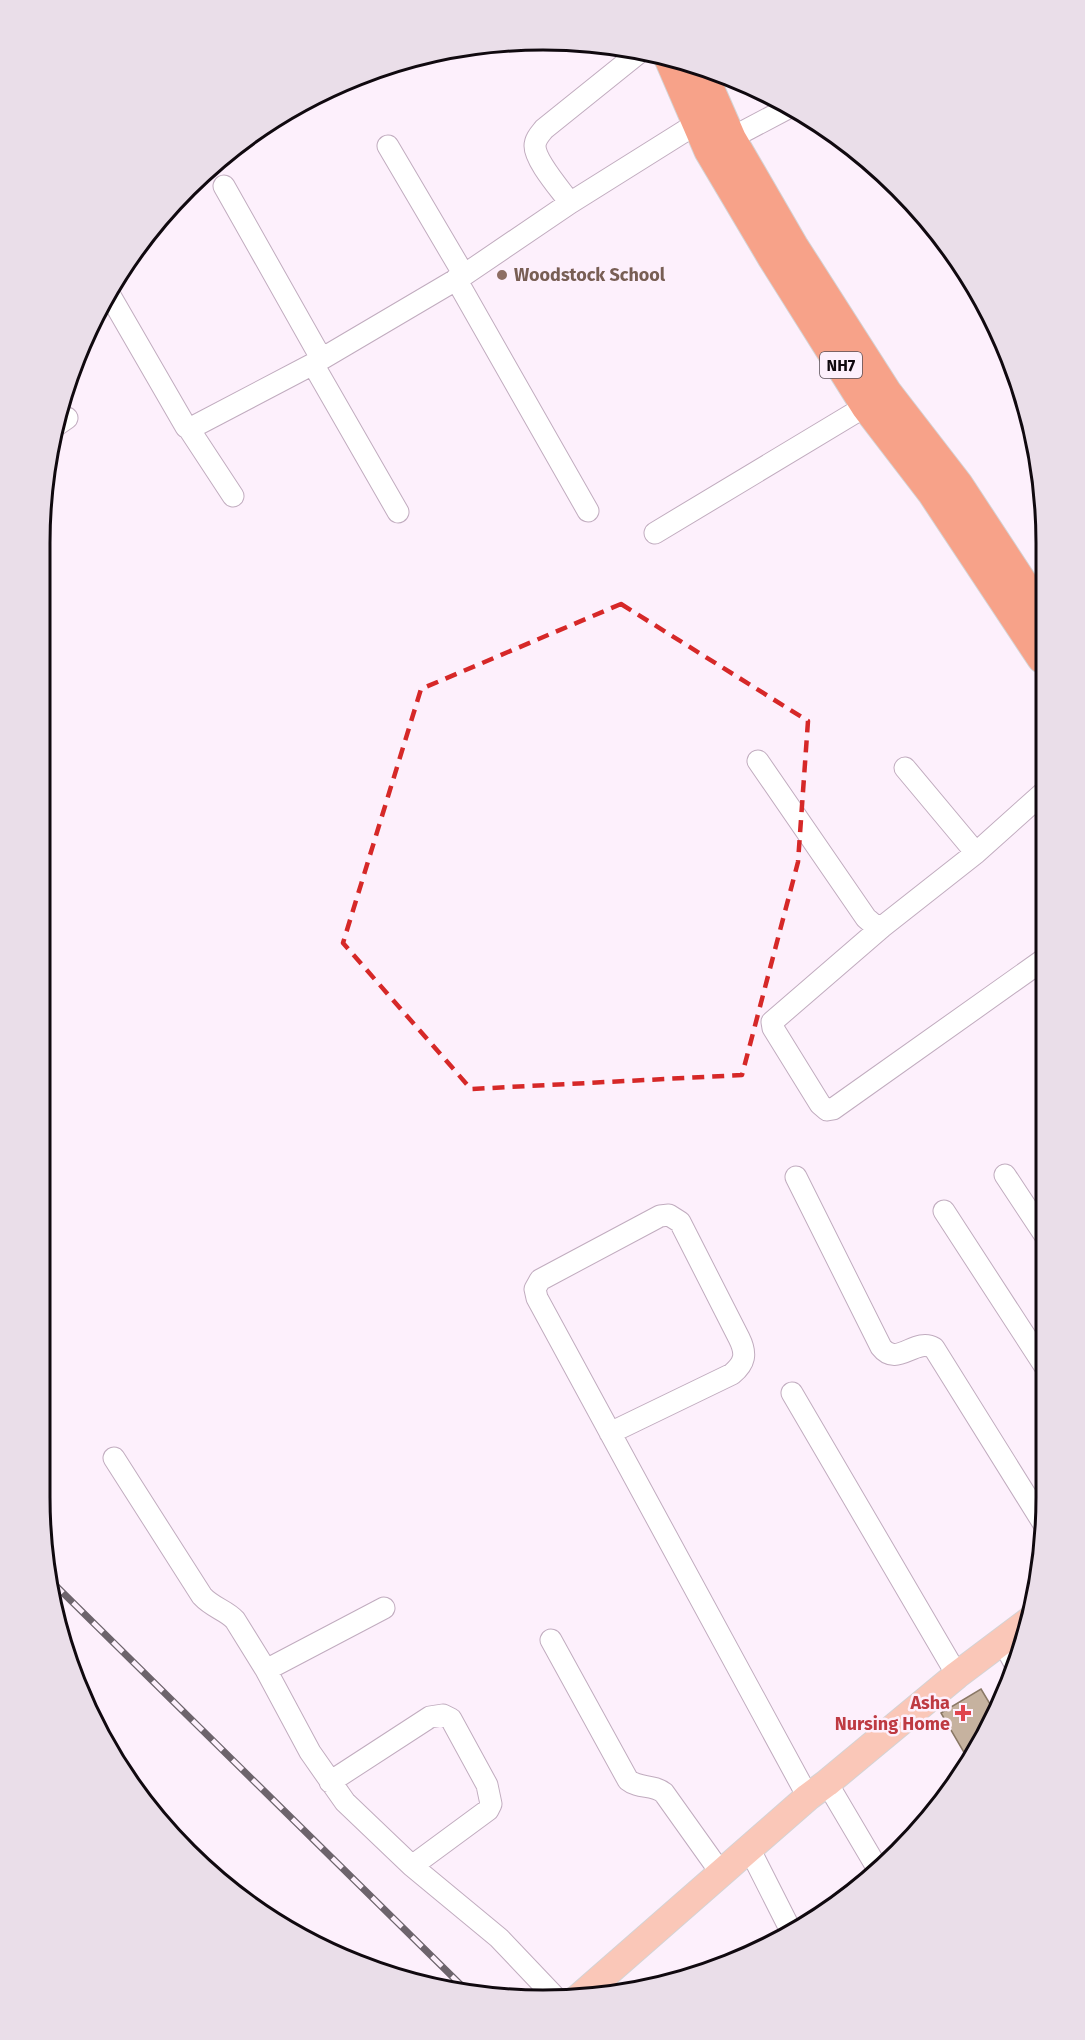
<svg xmlns="http://www.w3.org/2000/svg" width="1085" height="2040" viewBox="0 0 1085 2040" font-family="'Fira Sans',sans-serif">
	<style>
		.building { fill: #c6b29f; stroke: #8a7866; stroke-width: 1.5 }
		.lines { fill: none; stroke-linecap: round; stroke-linejoin: round }
		.minor-casing { stroke: #c1acbf; stroke-width: 23 }
		.major-casing { stroke: #d4d3d4; stroke-width: 29 }
		.highway-casing { stroke: #d4d3d4; stroke-width: 32 }
		.minor { stroke: #fff; stroke-width: 21 }
		.major { stroke: #fac7b8; stroke-width: 27 }
		.highway { stroke: #f7a289; stroke-width: 30 }
		.rail-casing { stroke: #6d646c; stroke-width: 7 }
		.rail { stroke: #fdf0fc; stroke-width: 4.5; stroke-dasharray: 14; stroke-linecap: butt }
		.marked { fill: none; stroke: #d62828; stroke-width: 4.5; stroke-dasharray: 12 8; stroke-linejoin: round }
		.education-dot { fill: #8d6e63; stroke: #fdf0fc; stroke-width: 2 }
		.health-dot { fill: #e0444e; stroke: #fdf0fc; stroke-width: 2 }
		.labels { text-anchor: middle; dominant-baseline: central; stroke-width: 5; stroke-linejoin: round; paint-order: stroke }
		.shield { fill: #fdf0fc; stroke: #574e56; stroke-width: 1.5 }
		.shield-label { font-size: 16px; font-weight: bold; fill: #10090f }
		.education-label { font-size: 18px; font-weight: bold; fill: #785e54; stroke: #fdf0fc; text-anchor: start }
		.health-label { font-size: 18px; font-weight: bold; fill: #be3a42; stroke: #fdf0fc; text-anchor: end }
		.rim { fill: none; stroke: #10090f; stroke-width: 3 }
	</style>
	<rect width="100%" height="100%" fill="#fdf0fc"/>
	<path class="building" d="M981,1689L996,1714L969,1761L941,1713Z"/>
	<g class="lines">
		<g class="minor-casing">
			<path id="minor" d="M720,144L790,107
				M388,146L464,275
				M224,186L321,358
				M570,203C561,190 535,161 535,146C535,139 540,134 544,129L641,51
				M456,279L588,511
				M108,292L186,427L191,428L313,364L464,275L570,203L696,124
				M313,364L398,512
				M54,427L67,418
				M189,429L233,496
				M655,533L866,406
				M758,761L866,918L873,924L882,927L976,853L1043,793
				M905,768L976,853
				M882,927L772,1022L773,1028L820,1104L827,1110L833,1109L1043,960
				M1005,1175L1044,1234
				M796,1177L881,1347C897,1368 915,1337 934,1348L1045,1526
				M944,1211L1044,1365
				M792,1393L957,1675
				M610,1433L732,1374C745,1363 747,1354 739,1338L680,1222L669,1215L660,1216L540,1280L535,1289L537,1298L808,1797
				M114,1458L202,1596C213,1608 226,1610 235,1620L266,1670L310,1752L345,1802L412,1866L499,1938L556,1998
				M551,1640L628,1780C639,1789 653,1784 664,1793L721,1873
				M1003,1642L1015,1664
				M266,1670L384,1608
				M330,1782L430,1717L443,1715L451,1719L487,1785L491,1804L488,1810L412,1866
				M827,1783L879,1871
				M749,1848L790,1929"/>
		</g>
		<g class="major-casing">
			<path id="major" d="M576,2000L808,1797L827,1783L957,1675L1030,1620"/>
		</g>
		<g class="highway-casing">
			<path id="highway" d="M668,55L709,150L773,258L866,406L932,492L1042,658
				M699,66L731,139L793,246L887,393L958,485L1042,613"/>
		</g>
		<use href="#minor" class="minor"/>
		<use href="#major" class="major"/>
		<use href="#highway" class="highway"/>
		<g class="rail-casing">
			<path id="rail" d="M53,1583L465,1989"/>
		</g>
		<use href="#rail" class="rail"/>
	</g>
	<path class="marked" d="M621,604L808,721L798,862L742,1075L471,1089L343,943L421,689Z"/>
	<circle class="education-dot" cx="502" cy="275" r="6"/>
	<path class="health-dot" d="M960 1704h6v6h6v6h-6v6h-6v-6h-6v-6h6z"/>
	<g class="labels">
		<rect class="shield" x="820" y="352" width="42" height="26" rx="4.5"/>
		<g class="shield-label">
			<text x="841" y="365">NH7</text>
		</g>
		<g class="education-label">
			<text x="514" y="275">Woodstock School</text>
		</g>
		<g class="health-label">
			<text x="950" y="1703">Asha<tspan x="950" dy="21">Nursing Home</tspan></text>
		</g>
	</g>
	<path d="M0 0H1085V2040H0ZM543 50H543A493 493 0 0 1 1036 543V1497A493 493 0 0 1 543 1990H543A493 493 0 0 1 50 1497V543A493 493 0 0 1 543 50Z" fill="#eadee9" fill-rule="evenodd"/>
	<path class="rim" d="M543 50H543A493 493 0 0 1 1036 543V1497A493 493 0 0 1 543 1990H543A493 493 0 0 1 50 1497V543A493 493 0 0 1 543 50Z"/>
</svg>
